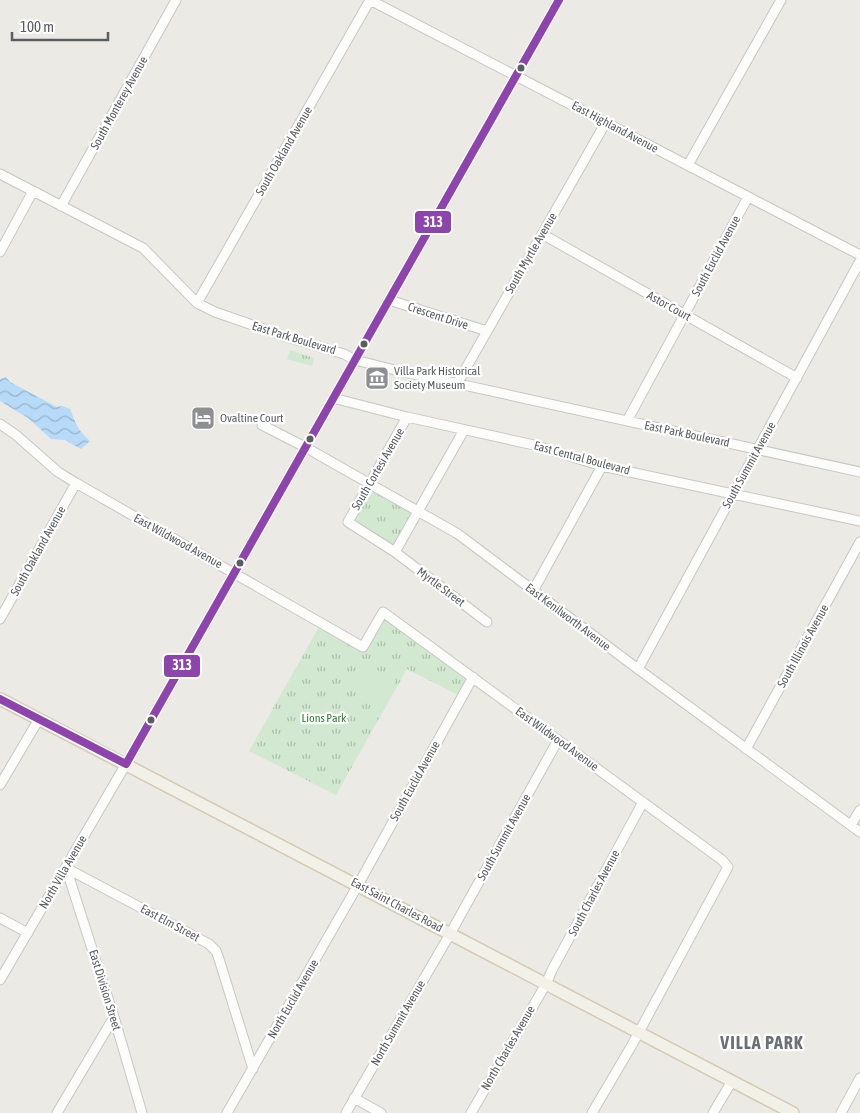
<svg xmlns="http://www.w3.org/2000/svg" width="860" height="1113" viewBox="0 0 860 1113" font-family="'Asap Condensed',sans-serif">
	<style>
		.park { fill: url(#park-tufts) }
		.garden { fill: #d2e8d0 }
		.water { fill: url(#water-waves) }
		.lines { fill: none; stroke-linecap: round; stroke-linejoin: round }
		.minor-casing { stroke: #c7c7c5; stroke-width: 11 }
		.major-casing { stroke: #d4cbb2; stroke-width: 14 }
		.minor { stroke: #fcfcfb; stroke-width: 9 }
		.major { stroke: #f2f1e7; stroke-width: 11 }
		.bus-1-casing { stroke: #fff; stroke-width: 11 }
		.bus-1 { stroke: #8e44ad; stroke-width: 8 }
		.bus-dot { fill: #5a5e63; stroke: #fff; stroke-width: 2 }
		.labels { text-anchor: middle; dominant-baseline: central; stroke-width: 4.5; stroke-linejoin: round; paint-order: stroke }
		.street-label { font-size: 12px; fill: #5a5e63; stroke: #fff }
		.poi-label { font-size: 12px; fill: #5a5e63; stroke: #fff; text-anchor: start }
		.park-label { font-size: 12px; fill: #318337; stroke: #fff }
		.district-label { font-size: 18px; font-weight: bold; letter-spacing: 1px; fill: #6b7075; stroke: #fff }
		.line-badge { stroke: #fff; stroke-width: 2 }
		.badge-label { font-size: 14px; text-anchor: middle; font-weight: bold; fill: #fff }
	</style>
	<defs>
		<pattern id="park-tufts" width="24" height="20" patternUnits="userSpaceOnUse" patternTransform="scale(1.25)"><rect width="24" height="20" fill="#d2e8d0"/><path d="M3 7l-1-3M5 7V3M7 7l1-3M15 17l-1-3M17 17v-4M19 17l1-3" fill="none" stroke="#adbfac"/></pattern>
		<pattern id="water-waves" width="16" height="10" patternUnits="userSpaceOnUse" patternTransform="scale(1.25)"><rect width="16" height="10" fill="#b6daf7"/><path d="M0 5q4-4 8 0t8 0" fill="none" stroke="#97b4cc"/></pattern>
	</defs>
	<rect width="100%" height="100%" fill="#ebeae5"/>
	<path class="park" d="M290,350L314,358L312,366L287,359Z
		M371,486L416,512L395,549L350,521Z
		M386,617L469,678L460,696L407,669L336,795L249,751L320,625L365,651Z"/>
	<path class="garden" d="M370,665L382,673L371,694L358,687Z
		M383,673L396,680L384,702L371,694Z"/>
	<path class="water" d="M6,377L10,382L57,407L62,406L70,409C77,426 77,429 90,441L81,449L65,440L51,439L28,418L0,401V379Z"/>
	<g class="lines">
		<g class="minor-casing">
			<path id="minor" d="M370,0L860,255
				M688,165L781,0
				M0,174L143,248L197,303L215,312L287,337L344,354L355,360L395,370L860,472
				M61,206L176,0
				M542,234L797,378
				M0,252L33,191
				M389,300L487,331
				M197,303L370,0
				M457,384L606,122
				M333,398L407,417L534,445L602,466L860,521
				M407,417L348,522L395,552L487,622
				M627,421L748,197
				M0,424L16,435L58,472L76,483L363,647L383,612L722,860L728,867L632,1045L592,1113
				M262,425L305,447L458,534L638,669L860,832
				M395,552L464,430
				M533,591L602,466
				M0,619L76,483
				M638,669L860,261
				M746,749L860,542
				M0,785L39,719
				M851,825L860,810
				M66,868L209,944L216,951L219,959L253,1069
				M66,868L114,1017L142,1113
				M0,918L28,933
				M0,980L126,764L559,0
				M354,1098L381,1113
				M57,1113L114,1017
				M227,1113L358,885L473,677
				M346,1113L450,934L558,740
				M471,1113L546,984L552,970L643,802
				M713,1113L732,1081
				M841,1113L860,1078"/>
		</g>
		<g class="major-casing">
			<path id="major" d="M0,699L793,1113"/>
		</g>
		<use href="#minor" class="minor"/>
		<use href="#major" class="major"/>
		<g class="bus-1-casing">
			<path id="bus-1" d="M0,699L126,764L559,0"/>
		</g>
		<use href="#bus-1" class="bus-1"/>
	</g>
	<defs>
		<g id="museum-square" transform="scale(1.25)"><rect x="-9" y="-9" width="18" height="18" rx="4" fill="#8d8f90" stroke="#fff"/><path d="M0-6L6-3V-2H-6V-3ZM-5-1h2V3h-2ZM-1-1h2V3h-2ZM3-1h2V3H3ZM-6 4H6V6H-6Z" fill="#fff"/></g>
		<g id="hotel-square" transform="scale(1.25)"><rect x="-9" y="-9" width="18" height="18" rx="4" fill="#8d8f90" stroke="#fff"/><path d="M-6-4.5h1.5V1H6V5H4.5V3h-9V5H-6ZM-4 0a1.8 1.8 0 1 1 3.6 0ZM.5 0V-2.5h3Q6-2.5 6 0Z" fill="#fff"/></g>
	</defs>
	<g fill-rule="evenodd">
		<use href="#museum-square" x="377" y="378"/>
		<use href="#hotel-square" x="203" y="418"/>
	</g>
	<g class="bus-dot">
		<circle cx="521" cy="68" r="4.5"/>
		<circle cx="364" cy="344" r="4.5"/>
		<circle cx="310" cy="439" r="4.5"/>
		<circle cx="240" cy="563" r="4.5"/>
		<circle cx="151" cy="720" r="4.5"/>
	</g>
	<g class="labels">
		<g class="street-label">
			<text transform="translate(119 103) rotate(-61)">South Monterey Avenue</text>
			<text transform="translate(615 127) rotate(28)">East Highland Avenue</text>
			<text transform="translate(284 151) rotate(-60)">South Oakland Avenue</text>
			<text transform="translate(531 253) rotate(-60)">South Myrtle Avenue</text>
			<text transform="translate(716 256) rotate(-62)">South Euclid Avenue</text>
			<text transform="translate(669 306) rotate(29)">Astor Court</text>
			<text transform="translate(438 316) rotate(18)">Crescent Drive</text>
			<text transform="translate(294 338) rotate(17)">East Park Boulevard</text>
			<text transform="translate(687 434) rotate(12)">East Park Boulevard</text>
			<text transform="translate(582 458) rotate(15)">East Central Boulevard</text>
			<text transform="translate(749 465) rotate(-61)">South Summit Avenue</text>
			<text transform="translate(378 469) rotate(-60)">South Cortesi Avenue</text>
			<text transform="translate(178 541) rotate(29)">East Wildwood Avenue</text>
			<text transform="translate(38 551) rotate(-61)">South Oakland Avenue</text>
			<text transform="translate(441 587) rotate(37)">Myrtle Street</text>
			<text transform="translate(568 617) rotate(37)">East Kenilworth Avenue</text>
			<text transform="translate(803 646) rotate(-61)">South Illinois Avenue</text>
			<text transform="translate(557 739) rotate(36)">East Wildwood Avenue</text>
			<text transform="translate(415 781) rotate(-61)">South Euclid Avenue</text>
			<text transform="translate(504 837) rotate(-61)">South Summit Avenue</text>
			<text transform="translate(63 872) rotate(-60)">North Villa Avenue</text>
			<text transform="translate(594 893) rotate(-62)">South Charles Avenue</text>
			<text transform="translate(397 905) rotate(28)">East Saint Charles Road</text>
			<text transform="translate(170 923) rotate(28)">East Elm Street</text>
			<text transform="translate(105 990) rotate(73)">East Division Street</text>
			<text transform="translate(293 999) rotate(-60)">North Euclid Avenue</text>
			<text transform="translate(398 1023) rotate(-60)">North Summit Avenue</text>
			<text transform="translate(508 1048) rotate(-60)">North Charles Avenue</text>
		</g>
		<g class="poi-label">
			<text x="394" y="371">Villa Park Historical<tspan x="394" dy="14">Society Museum</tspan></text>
			<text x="220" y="418">Ovaltine Court</text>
		</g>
		<g class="park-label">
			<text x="324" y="718">Lions Park</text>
		</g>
		<g class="district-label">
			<text x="762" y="1042">VILLA PARK</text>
		</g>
	</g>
	<g class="line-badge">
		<rect x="414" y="210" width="38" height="24" rx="5" fill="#8e44ad"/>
		<rect x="163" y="654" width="38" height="24" rx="5" fill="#8e44ad"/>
	</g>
	<g class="badge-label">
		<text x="433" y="227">313</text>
		<text x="182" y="670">313</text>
	</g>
	<path d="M12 32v8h96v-8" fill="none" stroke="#5a5e63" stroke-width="2.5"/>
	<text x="20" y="32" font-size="15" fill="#5a5e63" stroke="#ffffff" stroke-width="4" paint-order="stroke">100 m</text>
</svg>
